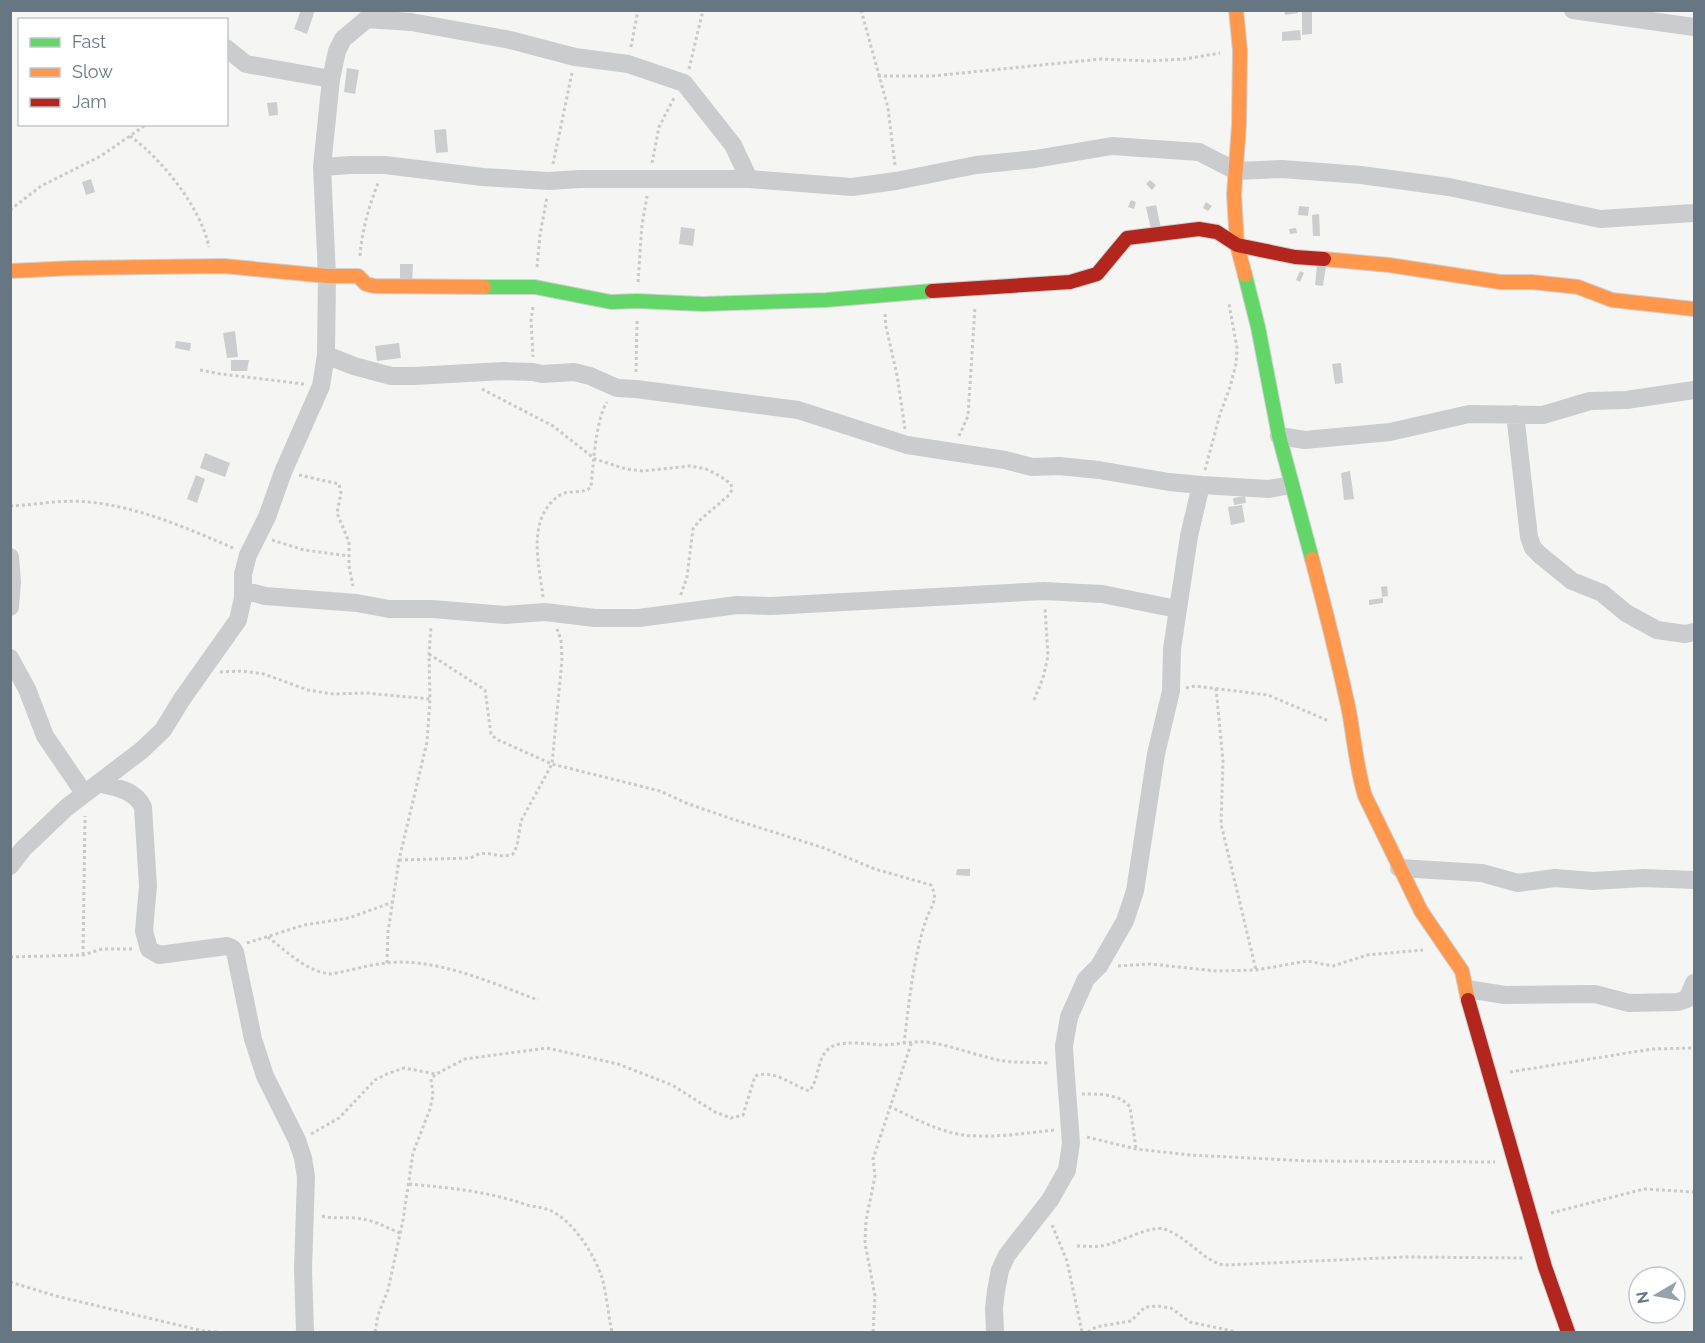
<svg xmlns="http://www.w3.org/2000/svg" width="1705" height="1343" viewBox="0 0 1705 1343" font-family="Raleway,sans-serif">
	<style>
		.building { fill: #cccdce }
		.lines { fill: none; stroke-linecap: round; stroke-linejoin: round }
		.fast-casing { stroke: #d1d1d2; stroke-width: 16 }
		.slow-casing { stroke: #d1d1d2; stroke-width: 16 }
		.jam-casing { stroke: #d1d1d2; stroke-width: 16 }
		.path { stroke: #c9caca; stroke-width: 3; stroke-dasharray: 3 3; stroke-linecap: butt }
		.street { stroke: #cacccd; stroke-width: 18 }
		.fast { stroke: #63d668; stroke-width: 14 }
		.slow { stroke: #ff974d; stroke-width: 14 }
		.jam { stroke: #b3261e; stroke-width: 14 }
	</style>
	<rect width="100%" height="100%" fill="#f5f5f4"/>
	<path class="building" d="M301,10H315L307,34L294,29Z
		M1284,10H1298V13L1285,15Z
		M1302,11H1312V34L1302,35Z
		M1300,30L1301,40L1282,41V32Z
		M347,68L359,70L355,94L344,92Z
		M277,102L278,115L269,116L267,103Z
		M446,129L448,152L436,153L434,130Z
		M91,179L95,192L86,195L82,182Z
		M1150,180L1156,185L1152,190L1146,184Z
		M1131,200L1136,202L1134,209L1128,207Z
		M1206,202L1212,206L1208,211L1203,208Z
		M1156,205L1161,228L1151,230L1146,207Z
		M1299,206L1309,207L1308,216L1298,215Z
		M1319,214L1320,236H1313L1312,215Z
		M681,227L695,229L693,246L679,244Z
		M1296,228L1297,233L1290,234L1289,229Z
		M400,264H413L412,286H400Z
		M1317,265L1326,266L1323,286L1315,285Z
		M1300,271L1304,273L1300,282L1296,280Z
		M235,331L238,357L227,358L223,333Z
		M176,341L191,343L190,351L175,348Z
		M399,343L401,358L377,361L375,346Z
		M231,360H249L247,371H231Z
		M1341,363L1343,383L1335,384L1332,364Z
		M205,453L230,463L225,477L200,468Z
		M1350,471L1354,499L1344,500L1341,473Z
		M196,475L205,479L197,503L187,499Z
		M1245,496L1246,503L1234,505L1233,498Z
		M1242,505L1245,522L1231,525L1228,507Z
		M1387,586L1388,596L1382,597L1381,587Z
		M1383,598V603L1369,605V600Z
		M957,869H970V876L956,875Z"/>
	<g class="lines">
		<g class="fast-casing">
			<path id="fast" d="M1245,275L1258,327L1279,436L1312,559
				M484,287H535L611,302L637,301L702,304L826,300L932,291"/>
		</g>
		<g class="slow-casing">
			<path id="slow" d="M1236,10L1240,50L1239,125L1234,194L1237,245L1245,275
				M1324,259L1389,265L1500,282H1532L1578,287L1612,300L1694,309
				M10,271L74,268L224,266L327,276H358L366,284L374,286L484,287
				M1312,559C1325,608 1337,656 1348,706C1354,736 1356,767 1365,796L1421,911L1462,971L1468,1000"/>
		</g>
		<g class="jam-casing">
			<path id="jam" d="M932,291L1070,282L1097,274L1127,238L1199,229L1217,232L1237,245L1295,257L1324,259
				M1468,1000L1545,1267L1568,1332"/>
		</g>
		<path class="path" d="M861,10L888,108L895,165
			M631,47L638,10
			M689,69L703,10
			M878,76H932L1101,59L1149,61L1185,59L1220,53
			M130,136C162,159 201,208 209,247
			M652,163L659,127L675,96
			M553,164L572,73
			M10,210L41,186L101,156L147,124
			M360,256C362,230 369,205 379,181
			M537,267L540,235L547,197
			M638,282L642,225L647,196
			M533,307L531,319L533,357
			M885,314L886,327L897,375L905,429
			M200,370L221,374L304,384
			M636,372L637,321
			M482,389L553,426L595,459L626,469L643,471L690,466L706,469L720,476L731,484L732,490L729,495L700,520L693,529L687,577L680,597
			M959,436L968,416L975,307
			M1205,470L1220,414L1230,387L1236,364L1237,348L1229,304
			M299,475L339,484L341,493L337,513L349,542V566L353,586
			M10,506C36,505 63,499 89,502C139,507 187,528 233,548
			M272,540L304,550L349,556
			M543,597C539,563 526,518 560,495C570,489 583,495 591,487C593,466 596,418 607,402
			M429,654L485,690L491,734L496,739L552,764L660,791L686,803L732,819L824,848L875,869L931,885C939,901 931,905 926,920C913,959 909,1003 904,1044
			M220,672L242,671L264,674L308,690L333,694L366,693L430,699
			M1186,688L1195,686L1268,695L1329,721
			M1216,688L1223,761L1221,824L1256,970
			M1034,700L1043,678L1048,656L1045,608
			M399,860L471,858C486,847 498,860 513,854L517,846L521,821L552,764L562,660L561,640L557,629
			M268,937C286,951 307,972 331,974C349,971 367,965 386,963C435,957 492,983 538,1000
			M247,943L304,925L349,918L393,902
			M83,955L85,816
			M10,957L83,955L102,949H134
			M387,963L388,932L399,860L427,742L430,699L429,654L431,626
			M1118,966L1150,964L1216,971L1256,970L1307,961L1333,966L1367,955L1423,950
			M1510,1072L1652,1049L1694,1048
			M1082,1094C1098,1094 1119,1093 1130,1107L1136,1149
			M889,1106C909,1116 928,1126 949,1132C979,1141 1024,1133 1055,1130
			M311,1134L339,1118L375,1080L387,1074L404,1068L436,1074L465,1059L547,1048L618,1064L672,1085L715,1112L731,1118L743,1115L755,1076C774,1069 792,1085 809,1091C820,1080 816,1056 831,1047C843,1040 868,1044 881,1045C897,1045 911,1041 926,1042C951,1045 974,1055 998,1060C1014,1063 1031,1062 1048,1063
			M1087,1137L1136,1149L1190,1155L1309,1161L1495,1162
			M409,1184C451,1188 487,1191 527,1205C534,1207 542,1207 549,1210C572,1219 595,1255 602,1278C607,1295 608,1315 612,1332
			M1551,1213L1644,1189L1694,1192
			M322,1216C333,1219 344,1217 355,1218C372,1219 385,1227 400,1233
			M1052,1225L1067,1261L1082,1332
			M1077,1246C1085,1246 1093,1247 1101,1246C1117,1244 1150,1225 1164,1229C1187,1236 1204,1262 1224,1265L1405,1257L1523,1258
			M10,1282L56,1296L203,1331L218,1332
			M375,1332L378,1315L388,1290L403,1220L413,1153L430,1109L433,1094L431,1079L436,1074
			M873,1332L875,1296L865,1243L866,1221L875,1176L873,1159L912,1041
			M1088,1332L1096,1327L1131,1321L1145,1307L1158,1306L1171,1308L1190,1322L1237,1332"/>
		<path class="street" d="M1573,10L1694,27
			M367,19L411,22L510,40L575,57L628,64L684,83L733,145L749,179
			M226,48L246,64L331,79
			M322,167L351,165H385L483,177L549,181L580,179H749L852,187L896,181L976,165L1035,159L1112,146L1199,152L1236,171L1282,169L1361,175L1449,187L1600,219L1694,213
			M326,355L354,366L391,376H414L504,371L533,372L542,374L574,372L590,376L617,388L636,389L798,410L907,445L1005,460L1032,467L1059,466L1099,470L1169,482L1201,485L1269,489L1291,485
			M1515,414L1529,537L1533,548L1540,555L1572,581L1602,593L1626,613L1657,630L1685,634L1694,632
			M1279,436L1305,440L1390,432L1469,414L1543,415L1590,401L1626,400L1694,390
			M10,557L12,582L10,607
			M243,590L265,596L357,603L389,609H432L505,615L545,612L595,618H639L737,605L771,606L1044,591L1102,594L1177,609
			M10,658L27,689L45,736L84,793
			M98,783C116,788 134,789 143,807L148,886L144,931L149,949L159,955L227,946L232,948L235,952L253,1039L265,1076L297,1140L303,1158L306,1177L303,1269L305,1332
			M10,866L23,849L66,808L142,750L163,730L182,699L238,620L243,598V574L248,555L267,517L283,472L321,386L326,355L327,276L322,167L331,79L337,51L343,39L367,19L373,10
			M1399,868L1482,873L1518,883L1555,878L1593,881L1644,878L1694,880
			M1467,989L1505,995L1595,994L1629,1003L1678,1002L1687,999L1694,983
			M995,1332L994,1308L996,1291L1000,1270L1007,1255L1050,1200L1067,1170L1071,1143L1065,1064L1064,1046L1069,1017L1086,979L1099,966L1125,921L1135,891L1156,754L1171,691L1172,649L1189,536L1201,485"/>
		<use href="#fast" class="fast"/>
		<use href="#slow" class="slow"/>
		<use href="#jam" class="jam"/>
	</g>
	<rect width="1705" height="1343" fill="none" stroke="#667682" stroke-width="24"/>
	<rect x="18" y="18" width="210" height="108" fill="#ffffff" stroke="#c2c8cd" stroke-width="1.5"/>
	<rect x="30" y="38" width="30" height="9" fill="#63d668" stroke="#c2c8cd" stroke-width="1.5"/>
	<text x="72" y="48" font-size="18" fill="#667682">Fast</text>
	<rect x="30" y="68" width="30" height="9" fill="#ff974d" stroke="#c2c8cd" stroke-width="1.5"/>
	<text x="72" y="78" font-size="18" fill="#667682">Slow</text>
	<rect x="30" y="98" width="30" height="9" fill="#b3261e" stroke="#c2c8cd" stroke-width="1.5"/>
	<text x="72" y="108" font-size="18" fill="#667682">Jam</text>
	<g transform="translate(1657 1295) rotate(260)"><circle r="28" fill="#ffffff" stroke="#c2c8cd" stroke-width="1.5"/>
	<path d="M0-4.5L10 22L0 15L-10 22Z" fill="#98a2aa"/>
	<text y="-9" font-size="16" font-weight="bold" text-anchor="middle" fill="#667682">N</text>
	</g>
</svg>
